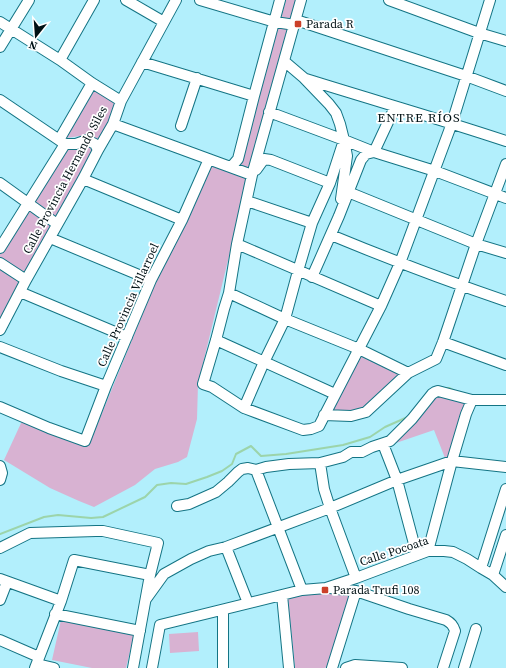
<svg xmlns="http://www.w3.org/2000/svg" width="506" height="668" viewBox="0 0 506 668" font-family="'Source Serif 4',serif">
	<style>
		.green { fill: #d8b2d2 }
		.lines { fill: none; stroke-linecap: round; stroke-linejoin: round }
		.stream { stroke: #9cd4aa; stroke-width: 2 }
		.minor-casing { stroke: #147484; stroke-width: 12 }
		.minor { stroke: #fff; stroke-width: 10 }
		.poi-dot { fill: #cb4029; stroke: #fff; stroke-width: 1.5 }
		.labels { text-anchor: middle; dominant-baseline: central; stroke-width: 3.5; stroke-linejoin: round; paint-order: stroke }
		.poi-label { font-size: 12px; fill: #001115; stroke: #fff; text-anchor: start }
		.street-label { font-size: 12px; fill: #001115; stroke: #fff }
		.neighbourhood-label { font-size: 13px; letter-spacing: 1px; fill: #001115; stroke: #fff }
	</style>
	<rect width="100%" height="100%" fill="#b2effc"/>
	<path class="green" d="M286,0H297L249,170L239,167Z
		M95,89L115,101L109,121L98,139L87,135L66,138Z
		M89,145L94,150L57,218L33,202L68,147L75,148Z
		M211,165L248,178L198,384L197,419L187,457L178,462L155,469L135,485L94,507L79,501L50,488L4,460L22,421L64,438L89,445L154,286L186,221Z
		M27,209L51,223L52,225L25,274L0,259V248Z
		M0,266L20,281L0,320Z
		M360,353L400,373C388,386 370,412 351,413C345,413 338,412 331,412Z
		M438,394L467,401L450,455L445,458L434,430L393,444Z
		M312,593L350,595L328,667L324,668H295L288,599L298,595Z
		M61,620L134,635L126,668H92L52,660Z
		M198,632L199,651L170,653L169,634Z"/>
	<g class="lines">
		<path class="stream" d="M444,388H449L455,391
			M0,534L44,517L58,515L91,518L103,517L145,497L157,485L171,483L186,484L207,477L222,471L232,464L236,454L251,446L261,456L286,454L343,445L370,437L385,427L410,416"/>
		<g class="minor-casing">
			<path id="minor" d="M126,0L164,22
				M200,0L275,22L295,25
				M301,0L252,175L237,244L229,293L224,309L216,340L203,384L212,387L244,408L303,430L311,429L319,426L381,306L400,263L452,123L490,0
				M389,0L479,33L506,41
				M296,20L466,76L506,91
				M0,22L60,60L92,83L121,101
				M0,47L29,0
				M60,60L94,0
				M142,62L254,96
				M306,79C373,100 440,119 506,141
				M0,100L65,144H76L87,140L95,144L98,150
				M269,112L344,140L374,152L435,171L506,198
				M113,124L252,175
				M181,126L197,78
				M59,140L92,83
				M229,166H232L238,159L254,96L280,0
				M256,170L264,159L271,160L330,183
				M83,179L182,220
				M0,183L57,224
				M348,192L476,244L506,253
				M341,199L347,156L344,140
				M247,201L312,223
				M331,235C389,259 447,281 506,301
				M50,238L151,280
				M237,244L381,306
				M0,248L65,144
				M0,263L26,280
				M312,277L339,216L361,160L366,154L374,152L395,107
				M20,292L127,337
				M229,293L285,319L359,349L408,373
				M0,330L26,280L83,179L98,150L113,124L121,101L176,0
				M216,340L335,394
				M443,342L506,365
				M0,347L61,371L106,386
				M0,407L49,428L85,441L106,386L151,280L182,220L209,159
				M244,408L264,362L285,319L298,271L312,223L330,183L344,140L340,124L336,113L329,104L304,78L284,61
				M324,415L351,416L366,412L408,373L436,359L443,342L476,244L506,164
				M383,444L397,480L417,555
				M320,463L324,489L330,508L356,578
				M0,466L2,473L0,480
				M256,470L302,590
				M177,506L189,504L216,492L228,482L238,472L242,469L248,468L256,470L266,467L289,464L320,463L343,457L351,452H362L372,447L390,441L412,419L432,394L435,392L438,391L472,400H506
				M226,547L248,603
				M0,548L30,533L96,531H103L158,543L150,575L133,668
				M428,551L452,461L466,414L472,400
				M481,568L506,489
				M493,575L506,535
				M0,579L61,601
				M330,588L356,591L409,609L446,620C451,623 453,625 455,631L443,668
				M282,595L289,668
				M146,599L164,574L191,559L209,551L226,547L330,508L397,480L452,461L506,467
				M0,600L7,582
				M55,614L140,631
				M0,640L39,657
				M37,664L54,668
				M35,668L61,601L74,560L150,575
				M152,668L160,625L302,590L326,588L356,578L428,551H444L453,552L467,559L481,568L493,575L506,587
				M223,668V610
				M332,668L356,591
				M346,668L355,665L402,668
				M464,668L476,629"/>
		</g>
		<use href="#minor" class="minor"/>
	</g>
	<g class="poi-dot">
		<rect x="294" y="20" width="8" height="8" rx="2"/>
		<rect x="321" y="586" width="8" height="8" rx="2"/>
	</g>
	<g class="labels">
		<g class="poi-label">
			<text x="306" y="24">Parada R</text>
			<text x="333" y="590">Parada Trufi 108</text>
		</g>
		<g class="street-label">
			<text transform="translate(65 180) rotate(-62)">Calle Provincia Hernando Siles</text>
			<text transform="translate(128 305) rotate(-66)">Calle Provincia Villarroel</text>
			<text transform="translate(394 551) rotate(-18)">Calle Pocoata</text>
		</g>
		<g class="neighbourhood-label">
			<text x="419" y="117">ENTRE RÍOS</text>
		</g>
	</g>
	<g transform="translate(36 36) rotate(197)" stroke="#ffffff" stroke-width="3" paint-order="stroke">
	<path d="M0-3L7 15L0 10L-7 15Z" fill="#001115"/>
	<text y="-6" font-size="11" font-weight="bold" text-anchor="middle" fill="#001115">N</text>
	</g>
</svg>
